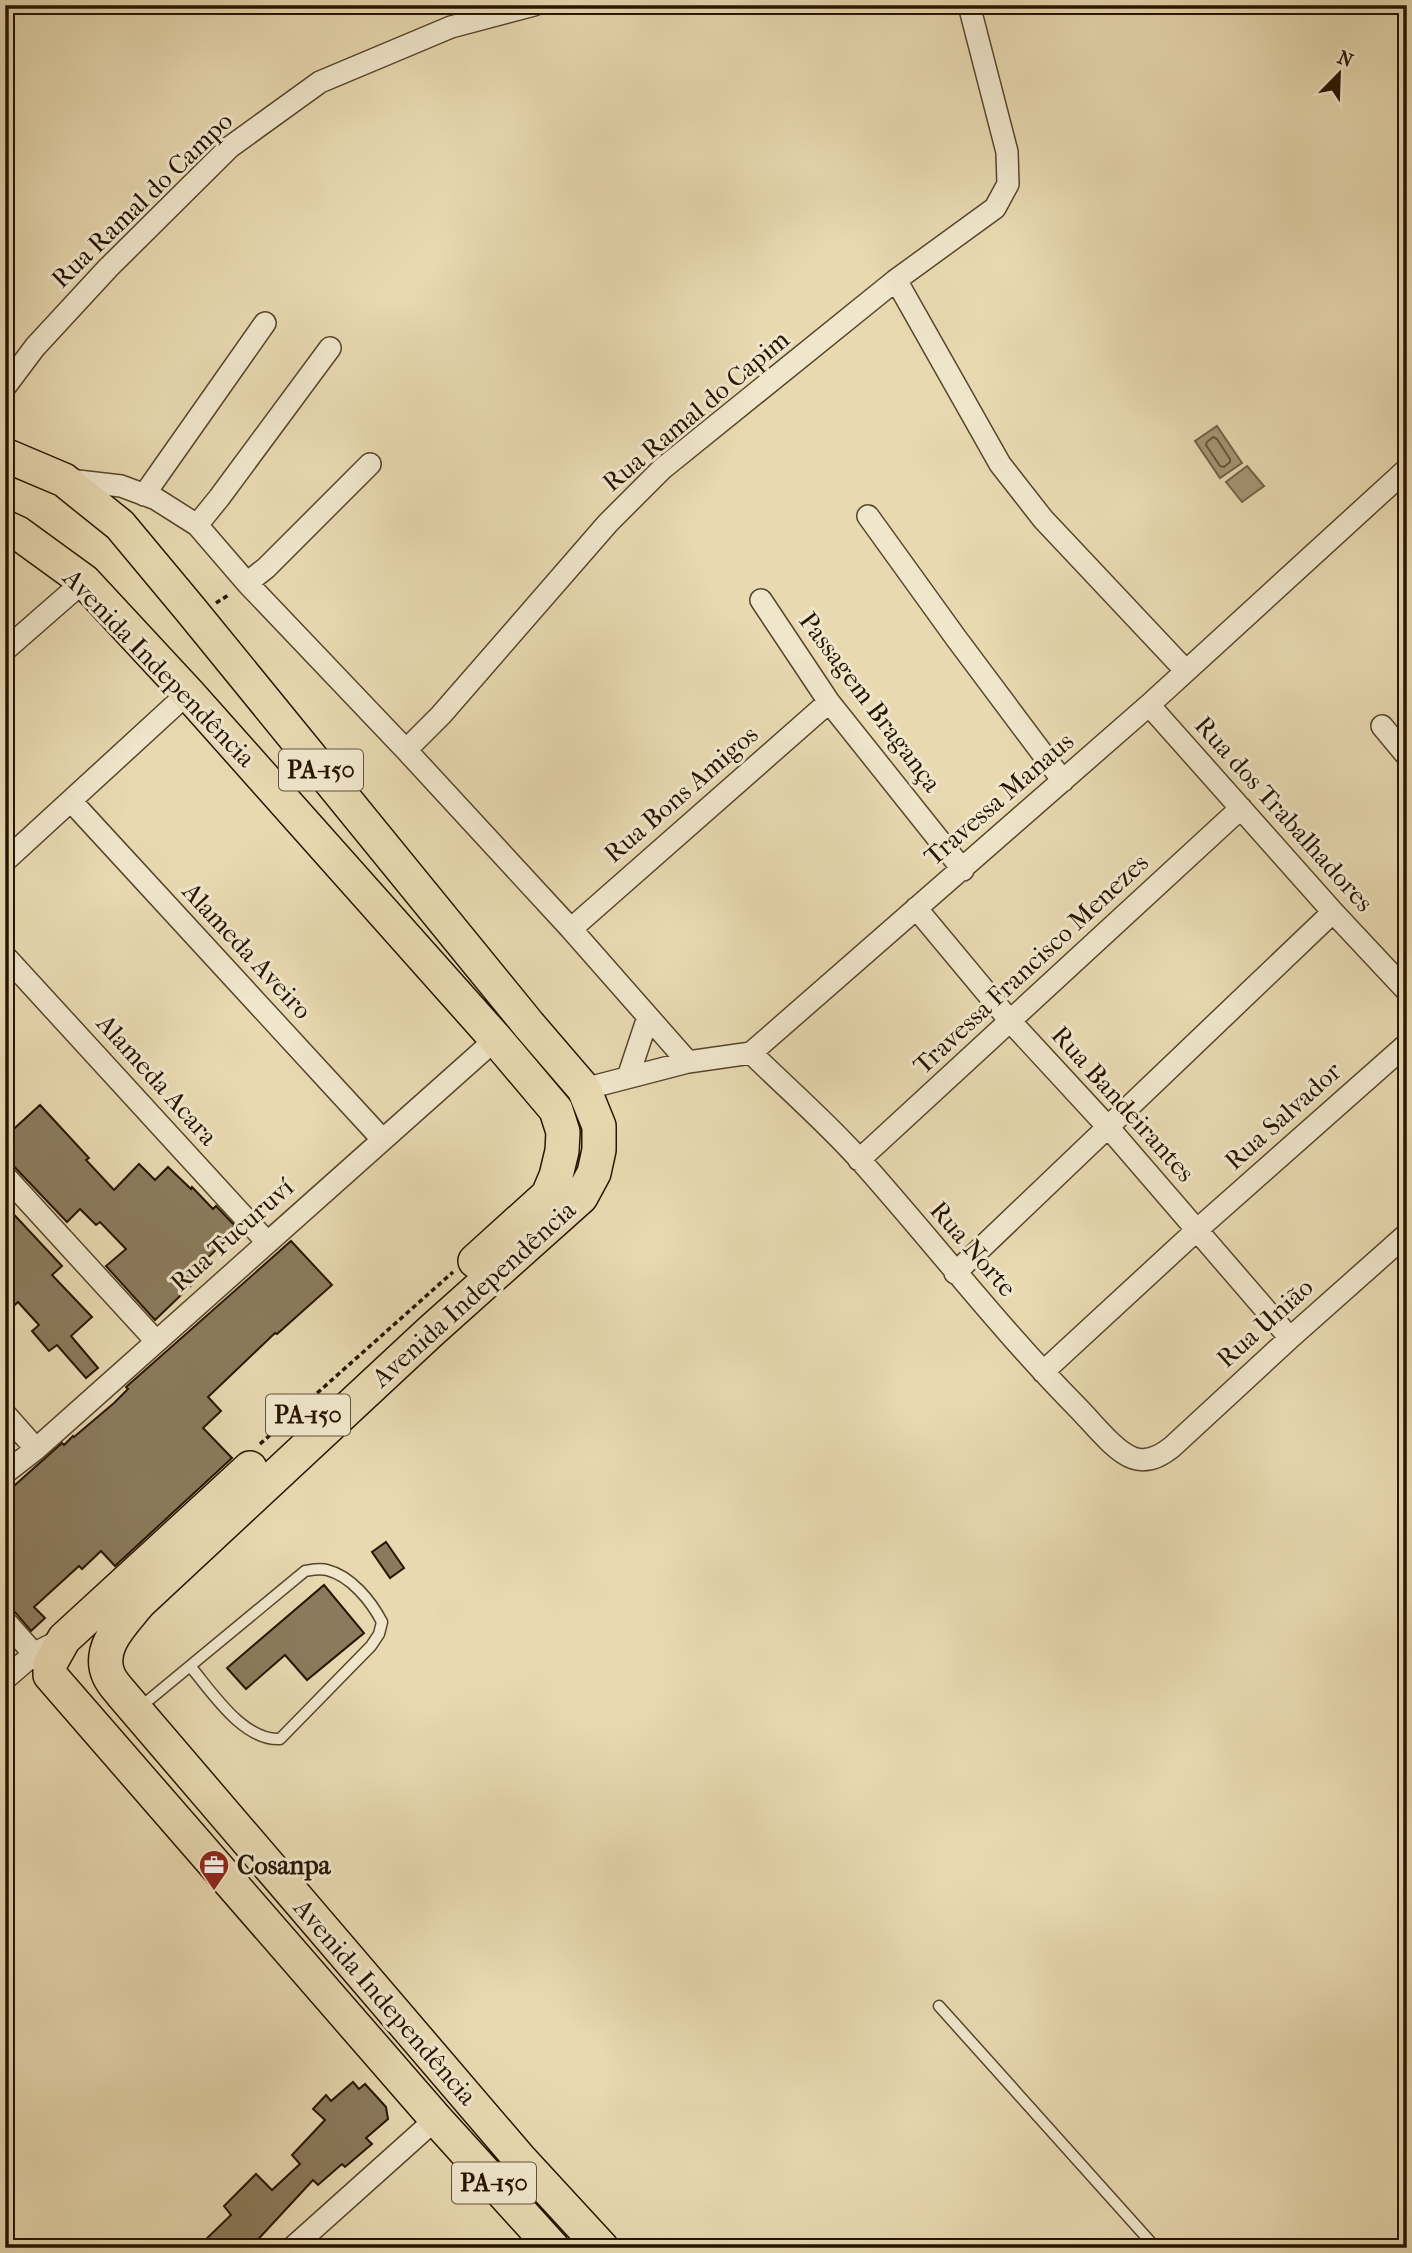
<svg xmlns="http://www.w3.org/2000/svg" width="1412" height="2253" viewBox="0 0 1412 2253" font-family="'IM FELL French Canon',serif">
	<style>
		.water { fill: #a69675; stroke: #736246; stroke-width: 2 }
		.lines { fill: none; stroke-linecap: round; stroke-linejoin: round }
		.shore { stroke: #66563a; stroke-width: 2 }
		.building { fill: #8b7b5c; stroke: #271500; stroke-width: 2 }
		.service-casing { stroke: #57462c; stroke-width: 13 }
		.minor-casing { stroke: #57462c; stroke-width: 24 }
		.primary-casing { stroke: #271500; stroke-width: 36 }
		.path { stroke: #271500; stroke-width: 3.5; stroke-dasharray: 5 3.5; stroke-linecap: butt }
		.service { stroke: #f0e6cc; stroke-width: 10 }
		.minor { stroke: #f0e6cc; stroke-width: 21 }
		.primary { stroke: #e8d9b1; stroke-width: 33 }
		.labels { text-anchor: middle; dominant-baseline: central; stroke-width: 6; stroke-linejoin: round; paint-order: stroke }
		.shield { fill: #f0e6cc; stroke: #63543d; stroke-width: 2 }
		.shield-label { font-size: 24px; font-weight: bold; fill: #271500 }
		.street-label { font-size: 26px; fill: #271500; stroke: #f0e6cc }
		.poi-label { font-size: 26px; font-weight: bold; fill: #271500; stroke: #f0e6cc; text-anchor: start }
	</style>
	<rect width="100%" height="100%" fill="#e8d9b1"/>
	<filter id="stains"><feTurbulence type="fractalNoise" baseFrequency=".00286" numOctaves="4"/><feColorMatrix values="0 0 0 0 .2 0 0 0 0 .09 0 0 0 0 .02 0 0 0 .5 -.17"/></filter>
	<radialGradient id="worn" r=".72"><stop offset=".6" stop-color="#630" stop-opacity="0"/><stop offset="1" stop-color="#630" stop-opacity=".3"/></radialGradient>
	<path class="water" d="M1217,426L1242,463L1220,478L1195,441Z
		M1247,466L1264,486L1242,502L1226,482Z"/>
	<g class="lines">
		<path class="shore" d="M1213,437L1217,439L1230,459V462L1224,467L1220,466L1206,445L1207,442Z"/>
	</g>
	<path class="building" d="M40,1105L89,1158L86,1160L114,1190L139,1164L155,1180L168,1167L191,1189L192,1187L213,1209L216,1206L238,1229L199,1266L205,1272L155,1320L106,1266L126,1249L100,1222L96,1225L80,1209L67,1222L5,1157V1137Z
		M5,1205L62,1266L52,1275L92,1317L71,1336L98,1368L86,1378L57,1345L49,1351L32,1331L39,1325L18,1302L5,1314Z
		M291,1241L332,1285L277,1334L275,1333L208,1397L221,1411L203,1428L232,1458L115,1566L101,1551L82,1569L79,1566L34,1607L45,1618L31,1631L15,1612L5,1608V1494L62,1443L64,1445L73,1436L74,1437L114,1403L128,1389L126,1387Z
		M386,1542L404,1568L390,1578L372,1552Z
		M324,1585L364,1633L307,1680L285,1655L246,1689L227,1668Z
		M353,2082L359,2089L365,2084L386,2107L388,2119L366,2138L372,2144L345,2167L342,2164L318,2185L313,2180L250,2248H197L231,2215L224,2206L256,2174L272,2190L300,2164L292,2155L325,2120L313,2109L326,2095L331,2101Z"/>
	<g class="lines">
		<g class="service-casing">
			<path id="service" d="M138,1709L305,1571C311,1570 320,1568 327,1570C351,1576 371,1601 382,1622L379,1634L371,1646L280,1739C243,1741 212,1692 190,1666
				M939,2006L1156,2248"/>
		</g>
		<g class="minor-casing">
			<path id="minor" d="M896,280L1000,464L1043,519L1186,671
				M5,387L35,347L108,268L230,147L320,82L451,27L534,5
				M69,480L121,486L156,499L197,525L247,583L406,750L571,929L688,1062
				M144,495L265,323
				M868,516L956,638L1063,781
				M197,525L219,498L330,348
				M247,583L266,568L370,464
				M761,600L829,702L963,870
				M5,650L84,581
				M1149,705L1333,912L1407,991
				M1382,726L1407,756
				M406,750L441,715L608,523L662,469L896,280L995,208L1008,184L1007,152L969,5
				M71,801L382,1139
				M5,861L188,693
				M916,908L1011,1022L1108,1127L1290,1338
				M571,929L829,702
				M5,956L267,1242
				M751,1053C788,1089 827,1123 861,1161C934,1243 1001,1330 1078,1408C1092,1422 1114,1451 1133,1458C1147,1463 1161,1456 1172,1447L1290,1338L1407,1234
				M628,1077L648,1017
				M584,1089L688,1062L751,1053L1149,705L1407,469
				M859,1160L1241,808
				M5,1176L156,1341
				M955,1273L1333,912
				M1043,1372L1198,1229L1407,1044
				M5,1414L36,1449
				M5,1473L36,1449L496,1039
				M5,1621L43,1664
				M5,1679L35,1653L63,1639
				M292,2248L436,2119"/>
		</g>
		<g class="primary-casing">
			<path id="primary" d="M5,455L64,480L120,525L190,609L529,1025L584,1089L599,1126V1150L594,1173L581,1197L430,1332L139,1603C123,1623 96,1648 109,1676C112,1683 118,1689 122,1694L520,2159L602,2248
				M5,527L18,533L84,581L188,693L496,1039L556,1110L563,1132L562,1151L556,1176L548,1195L475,1261
				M250,1468L64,1639L50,1664V1675L436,2119L553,2248"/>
		</g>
		<path class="path" d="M216,603L230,594
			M260,1444L453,1272"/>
		<use href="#service" class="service"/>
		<use href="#minor" class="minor"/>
		<use href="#primary" class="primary"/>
	</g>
	<defs>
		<g id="office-pin" transform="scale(1.575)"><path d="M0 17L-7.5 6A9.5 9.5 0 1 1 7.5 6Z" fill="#8f2418" stroke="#f0e6cc"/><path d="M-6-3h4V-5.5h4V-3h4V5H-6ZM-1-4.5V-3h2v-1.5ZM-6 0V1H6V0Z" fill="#fff"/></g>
	</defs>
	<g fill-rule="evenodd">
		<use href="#office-pin" x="214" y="1865"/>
	</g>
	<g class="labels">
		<g class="shield">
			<rect x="279" y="749.5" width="84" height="41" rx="5"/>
			<rect x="266" y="1394.5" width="84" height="41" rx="5"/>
			<rect x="452" y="2162.5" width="84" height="41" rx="5"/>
		</g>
		<g class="shield-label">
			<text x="321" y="770">PA-150</text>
			<text x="308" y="1415">PA-150</text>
			<text x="494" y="2183">PA-150</text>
		</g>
		<g class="street-label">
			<text transform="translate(142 200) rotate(-44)">Rua Ramal do Campo</text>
			<text transform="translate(696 411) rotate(-40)">Rua Ramal do Capim</text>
			<text transform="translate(159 668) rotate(46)">Avenida Independência</text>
			<text transform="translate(870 702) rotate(53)">Passagem Bragança</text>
			<text transform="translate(681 794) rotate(-41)">Rua Bons Amigos</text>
			<text transform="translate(999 799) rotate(-41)">Travessa Manaus</text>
			<text transform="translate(1284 814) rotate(48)">Rua dos Trabalhadores</text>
			<text transform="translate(247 951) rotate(47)">Alameda Aveiro</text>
			<text transform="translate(1031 964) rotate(-43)">Travessa Francisco Menezes</text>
			<text transform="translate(157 1080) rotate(48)">Alameda Acara</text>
			<text transform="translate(1123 1104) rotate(48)">Rua Bandeirantes</text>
			<text transform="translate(1283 1116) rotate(-42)">Rua Salvador</text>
			<text transform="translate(232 1235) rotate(-42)">Rua Tucuruví</text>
			<text transform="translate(973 1249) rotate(49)">Rua Norte</text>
			<text transform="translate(474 1294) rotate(-42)">Avenida Independência</text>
			<text transform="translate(1265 1323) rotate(-42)">Rua União</text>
			<text transform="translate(385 2002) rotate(49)">Avenida Independência</text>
		</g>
		<g class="poi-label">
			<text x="237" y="1865">Cosanpa</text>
		</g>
	</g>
	<rect width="1412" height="2253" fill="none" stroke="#e8d9b1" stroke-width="28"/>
	<rect x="7" y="7" width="1398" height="2239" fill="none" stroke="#271500" stroke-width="3.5"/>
	<rect x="14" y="14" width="1384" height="2225" fill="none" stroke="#271500" stroke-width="2"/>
	<g transform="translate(1339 74) rotate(23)" stroke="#f0e6cc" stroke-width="5" paint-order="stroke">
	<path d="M0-5L12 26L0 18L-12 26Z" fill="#271500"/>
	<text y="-10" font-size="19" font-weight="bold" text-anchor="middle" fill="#271500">N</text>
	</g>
	<rect width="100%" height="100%" filter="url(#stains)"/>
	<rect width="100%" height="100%" fill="url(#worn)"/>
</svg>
